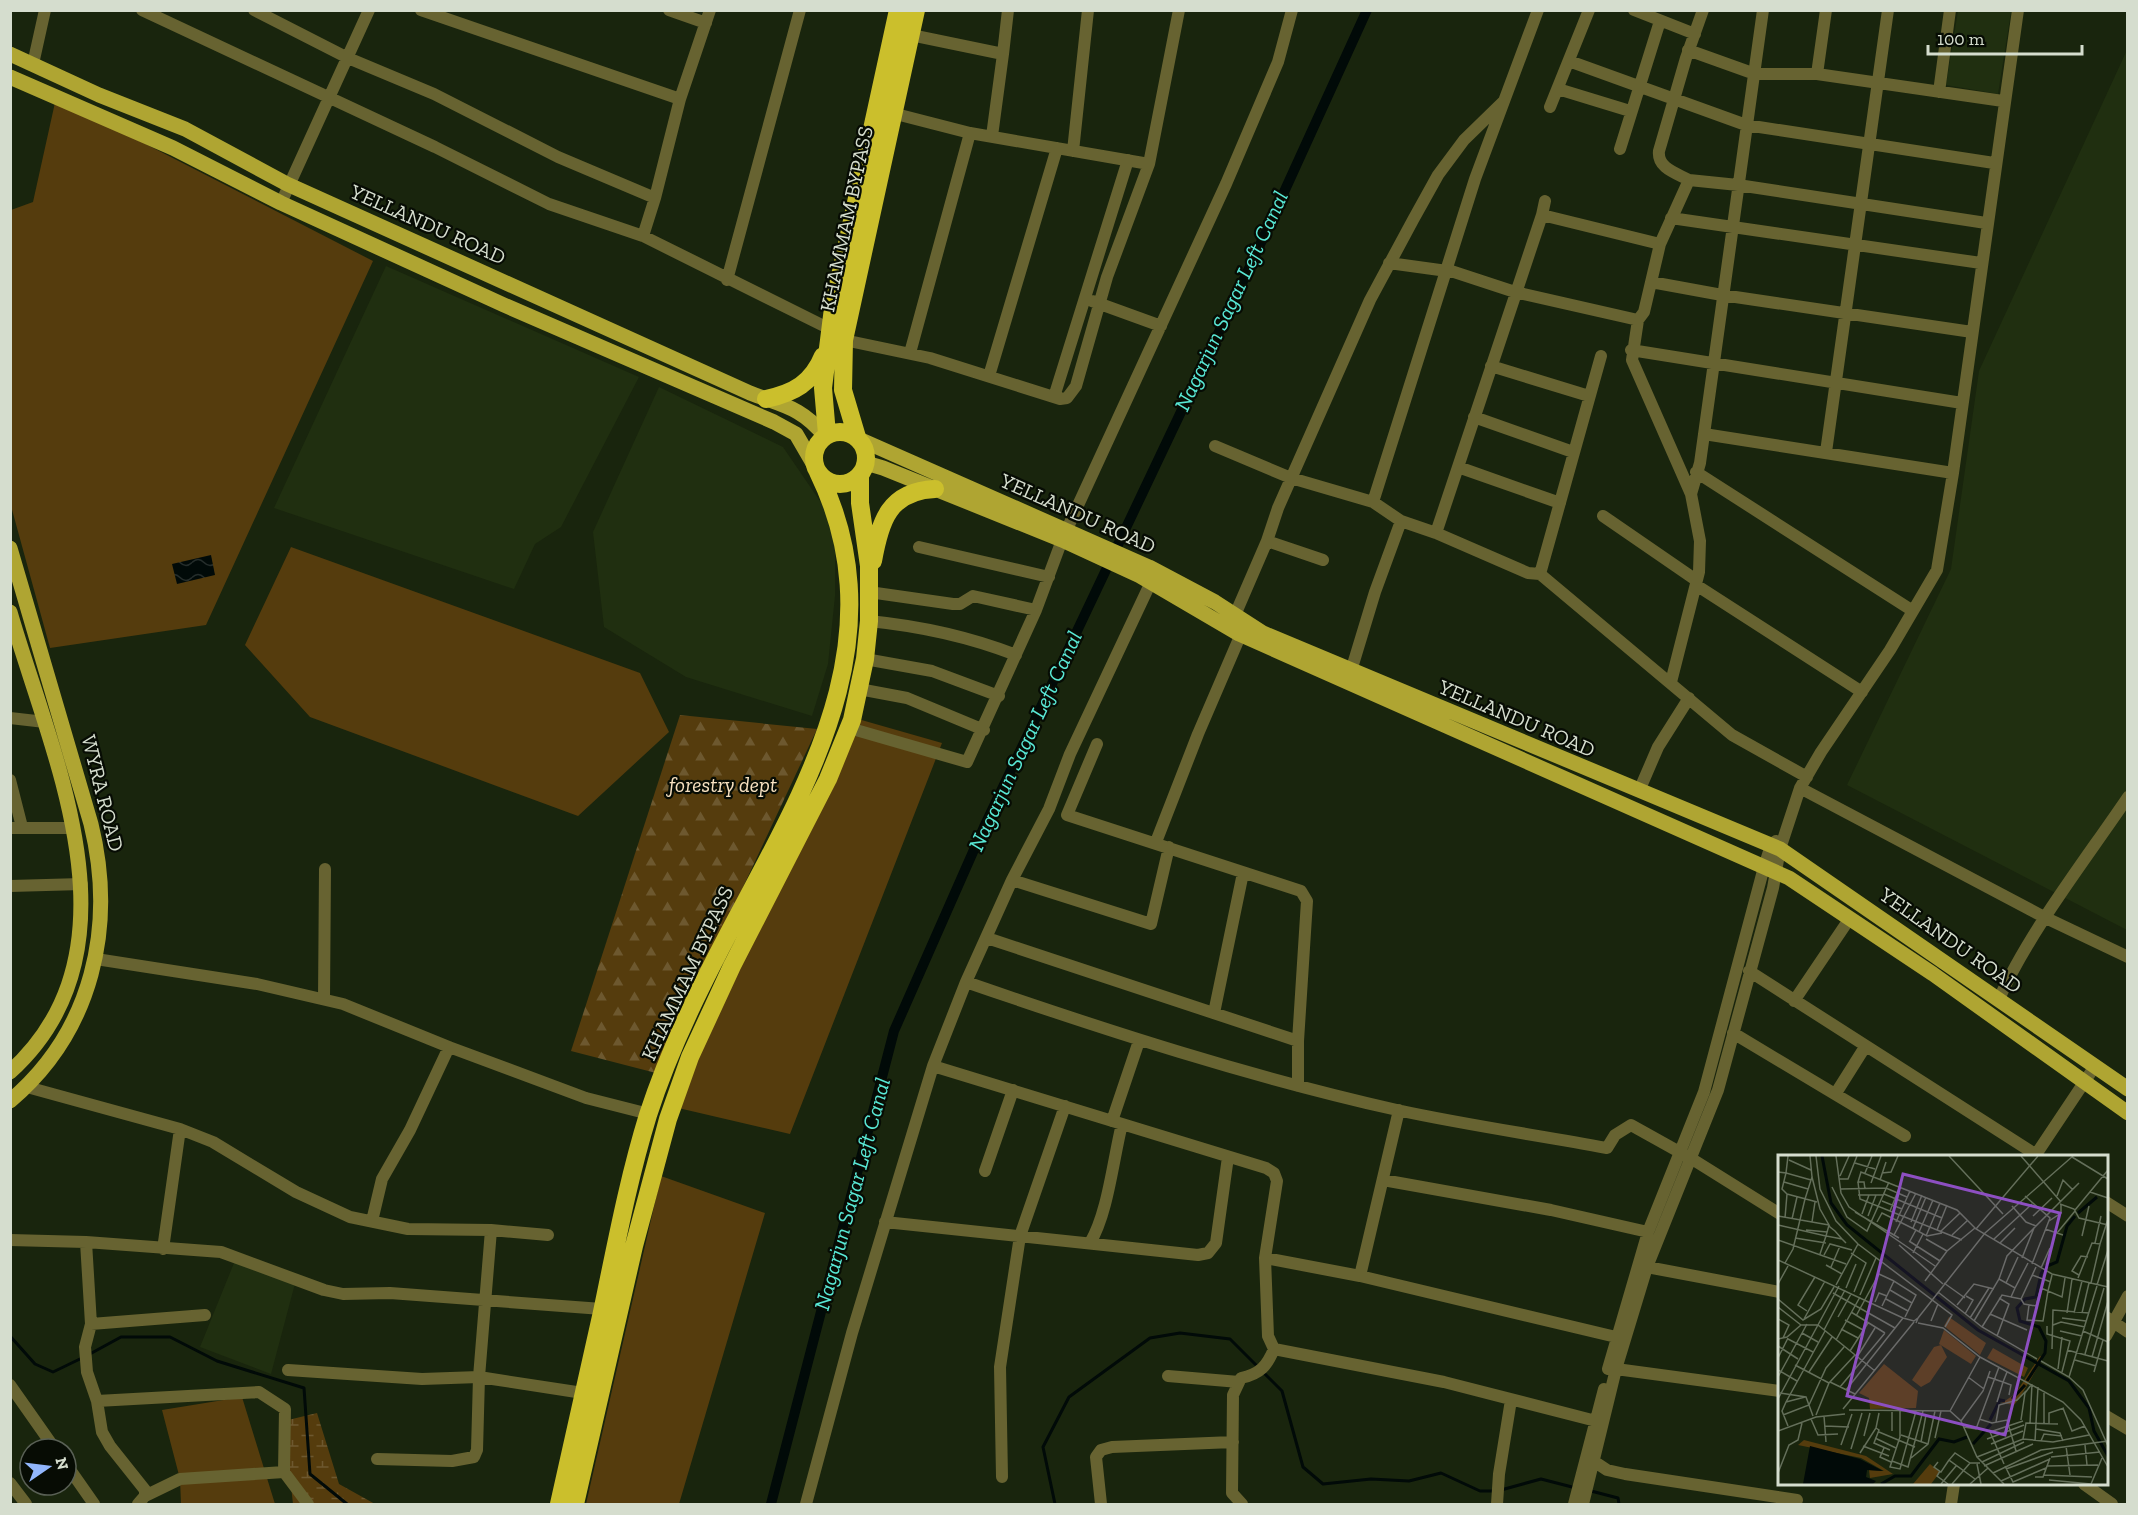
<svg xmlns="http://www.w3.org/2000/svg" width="2138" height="1515" viewBox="0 0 2138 1515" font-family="'Zilla Slab',serif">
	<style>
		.built { fill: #202f10 }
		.grass { fill: #553c0d }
		.forest { fill: url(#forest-firs) }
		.wetland { fill: url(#wetland-marsh) }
		.water { fill: url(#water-waves) }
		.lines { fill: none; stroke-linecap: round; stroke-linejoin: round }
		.stream { stroke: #010a08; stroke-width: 3 }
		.canal { stroke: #010a08; stroke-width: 10 }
		.minor { stroke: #676331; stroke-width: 12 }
		.major { stroke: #afa532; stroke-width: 15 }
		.highway { stroke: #cbbf2c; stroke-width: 18 }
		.labels { text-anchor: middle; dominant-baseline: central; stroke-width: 4.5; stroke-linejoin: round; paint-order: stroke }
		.street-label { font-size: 21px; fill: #d5ddce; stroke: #070c04 }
		.park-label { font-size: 21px; font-style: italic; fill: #f7e1c0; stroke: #070c04 }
		.water-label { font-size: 22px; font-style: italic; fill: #59e9d6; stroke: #070c04 }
		.inset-river { fill: none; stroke: #010a08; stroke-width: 3 }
		.inset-road { fill: none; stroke: #646f5a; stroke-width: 1.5 }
		.view { fill: #8d4fc2; fill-opacity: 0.15; stroke: #8d4fc2; stroke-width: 3 }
		.inset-edge { fill: none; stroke: #d5ddce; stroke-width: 3 }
	</style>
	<defs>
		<pattern id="forest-firs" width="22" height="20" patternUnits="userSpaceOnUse" patternTransform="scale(1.5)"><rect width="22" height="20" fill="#553c0d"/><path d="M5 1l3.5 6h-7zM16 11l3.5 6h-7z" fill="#6d582f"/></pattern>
		<pattern id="wetland-marsh" width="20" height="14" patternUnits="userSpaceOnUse" patternTransform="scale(1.5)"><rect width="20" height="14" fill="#553c0d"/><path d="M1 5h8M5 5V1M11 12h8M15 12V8" fill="none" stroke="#6d582f"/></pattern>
		<pattern id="water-waves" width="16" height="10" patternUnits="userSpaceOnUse" patternTransform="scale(1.5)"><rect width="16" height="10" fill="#010a08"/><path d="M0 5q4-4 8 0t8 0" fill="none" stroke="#252d2b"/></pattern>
	</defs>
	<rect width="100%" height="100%" fill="#19250d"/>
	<path class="built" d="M2004,10L2011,12L1998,94L1946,85L1958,11Z
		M2127,50V930L1847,785L1951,569L1979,371Z
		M386,266L639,377L561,527L535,544L514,589L274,508Z
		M659,387L783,447L824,507L835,545V596L828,664L812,716L686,677L604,627L593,532Z
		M236,1258L297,1276L271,1374L200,1347Z"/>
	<path class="grass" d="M56,98L373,261L206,625L50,648L11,506V210L33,202Z
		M291,547L640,673L669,732L578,816L310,717L245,645Z
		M858,719L942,743L790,1134L674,1107Z
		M661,1176L765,1213L679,1504H586Z
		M242,1397L275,1504H181L180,1479L162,1410Z"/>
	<path class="forest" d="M680,715L817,729L656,1073L571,1051Z"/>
	<path class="wetland" d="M317,1413L339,1484L375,1504H293L284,1421Z"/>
	<path class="water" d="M211,555L215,575L177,584L172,564Z"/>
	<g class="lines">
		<path class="stream" d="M10,1336L35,1364L53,1372L82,1358
			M88,1355L121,1337H170L217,1361L304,1388L310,1474L347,1504
			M1263,1372L1282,1391L1303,1467L1323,1484L1371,1479L1409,1481L1441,1473L1480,1491H1494
			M1501,1490L1541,1479L1576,1488
			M1591,1491L1618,1498L1619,1504
			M1055,1504L1043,1447L1069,1397L1150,1338L1180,1333L1230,1339L1258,1367"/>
		<path class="canal" d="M771,1504L894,1031L984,827L1254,258L1367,10"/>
		<path class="minor" d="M142,10L435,147L549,204L643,236L830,329
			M254,10L348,58L434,94L558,157L655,198
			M421,10L680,99
			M669,10L706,23
			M1634,10L1695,34
			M911,35L1003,54L992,136
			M1688,50L1755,74H1817L2003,101
			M1003,54L1008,10
			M1569,61L1746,125L1994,163
			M33,64L45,10
			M1817,74L1826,10
			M1558,89L1630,111
			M1939,92L1950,10
			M1550,107L1589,10
			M1620,149L1660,21
			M1073,151L1088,10
			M1149,164L1179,10
			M1689,180L1738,185L1986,223
			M281,203L369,10
			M1542,215L1660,244L1644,312L1638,320L1632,360L1691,494
			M1671,218L1981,263
			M643,236L655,198L680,99L710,10
			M1660,244L1689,180C1676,173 1657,168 1659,151L1686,58L1703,10
			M1389,263L1447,271
			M1448,270L1515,292L1638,320
			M727,280L800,10
			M1651,282L1722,295L1972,332
			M1092,301L1161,326
			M844,340L930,358L1060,399L1067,398L1076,386L1107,277L1149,164L970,133L892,113
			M1631,350L1962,403
			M910,353L970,133
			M1491,366L1589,396
			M989,376L1057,148
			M1054,397L1128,160
			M1474,417L1573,452
			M1704,434L1953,473
			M1215,446L1291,478L1373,502L1401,521L1436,533L1528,573L1540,574L1732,735L1807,777
			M1826,452L1888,10
			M1458,467L1560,503
			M1696,472L1913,611
			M1373,502L1475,179L1538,10
			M1603,516L1696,580
			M1436,533L1542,215L1545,201
			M1267,541L1323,560
			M919,547L1049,577
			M1540,574L1601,356
			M1696,585L1862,692
			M869,592L953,604H960L973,596L1036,610
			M1235,615L1267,541L1278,508L1370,300L1413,220L1438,175L1464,140L1503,102
			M869,621C919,626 970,637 1016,655
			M865,659L932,671L999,696
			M1351,671L1375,592L1401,521
			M1671,682L1699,572L1700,541L1691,494L1700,463L1763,10
			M859,689L907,698L984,730
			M10,718L45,722
			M849,728L967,762L1036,610L1062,540L1226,184L1278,62L1292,10
			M1097,744L1067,815L1301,891L1307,901L1298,1041V1086
			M10,780L22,827
			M1800,788L2046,918L2128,957
			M1639,791L1658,747L1689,698
			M10,828H73
			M1156,842L1198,734L1244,627
			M1012,880L1151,924L1169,847
			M10,886L82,884
			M987,938L1298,1041
			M96,959L257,984L343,1004L449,1047L586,1098L649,1114
			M1749,971L2038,1156
			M966,982C1108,1031 1250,1077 1397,1110C1466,1125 1537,1135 1607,1148L1615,1135L1631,1125L1692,1159L1780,1214
			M324,999L325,869
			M1999,999C2029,932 2086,859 2128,797
			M1794,1001L1850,918
			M1214,1013L1243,873
			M1733,1033L1905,1136
			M933,1066L1266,1168L1274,1173L1277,1181L1265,1258L1360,1276
			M27,1087L180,1129L213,1142L296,1192L350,1217L408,1229L491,1230L548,1235
			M1836,1093L1865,1047
			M1399,1110L1360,1276L1616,1337
			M1112,1121L1139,1041
			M2035,1156L2095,1066
			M985,1171L1013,1090
			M1383,1180L1551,1210L1648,1232
			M2106,1202L2128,1216
			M372,1221L382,1179L410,1130L449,1047
			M885,1222L1198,1255L1208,1253L1216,1243L1228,1157
			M491,1230L479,1377L583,1393
			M10,1240L86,1242L221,1252L324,1290L343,1294L390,1293L602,1309
			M86,1242L91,1324L85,1347L87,1372L97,1401L102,1432L110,1446L145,1490V1496L138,1504
			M1090,1243C1108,1213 1113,1160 1122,1124
			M163,1249L180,1129
			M1265,1258L1268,1336L1274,1349L1444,1382L1596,1421
			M1647,1267L1780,1292
			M2106,1317L2128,1332
			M91,1324L205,1315
			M2106,1336L2128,1296
			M1608,1369L1648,1232L1704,1092L1764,867L1771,845L1776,841
			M1616,1369L1780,1391
			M288,1370L422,1379L479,1377L477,1450L474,1457L452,1461L377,1459
			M1168,1376L1239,1382
			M10,1385L55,1449
			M97,1401L259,1392L285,1409L284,1472L308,1504
			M2106,1416L2128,1429
			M1595,1462L1607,1470L1625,1474L1797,1500
			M66,1464L94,1504
			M1002,1477L1000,1367L1020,1236L1065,1106
			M10,1483L26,1504
			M2084,1484L2112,1504
			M145,1496L180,1479L284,1472
			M806,1504L852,1333L933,1066L966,982L1012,880L1049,809L1070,754L1151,582
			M1101,1504L1096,1457L1101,1450L1112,1447L1233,1442
			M1242,1504L1232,1493L1233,1395L1241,1378C1260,1374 1267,1366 1274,1349
			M1497,1504L1499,1474L1511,1400
			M1574,1504L1604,1389
			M1583,1504L1616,1369L1647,1267L1718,1090L1773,888L1780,849L1800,788L1821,752L1890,650L1937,570L1953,473L2018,10
			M1951,1504L1954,1484"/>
		<path class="major" d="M10,54L99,95L185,129L287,184L750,393C784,406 801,407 825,436
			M10,77L173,148L281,203L504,305L774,422L796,434L814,465
			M859,439L1149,567L1215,602L1263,633L1780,849L2128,1089
			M866,463L883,468L1062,540L1140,576L1239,634L1789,878L1933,974L2128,1113
			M10,548L91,824C116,926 93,1031 10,1101
			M10,612C52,757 146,949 10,1072"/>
		<path class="highway" d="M766,399C794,393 812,383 823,356
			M814 458a26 26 0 1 1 52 0a26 26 0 1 1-52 0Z
			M827,434L823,388L833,308L898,10
			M857,437L843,390L844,340L916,10
			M873,561C880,521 889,491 935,489
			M559,1504C573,1440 588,1376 602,1312C616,1245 628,1180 648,1115C671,1044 706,975 741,910C815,771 895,630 818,472
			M575,1504L634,1246L668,1119L690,1057L732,966L828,779L852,720L865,659L869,621V566L860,503V475"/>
	</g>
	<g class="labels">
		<g class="street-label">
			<text transform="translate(846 219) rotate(-78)">KHAMMAM BYPASS</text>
			<text transform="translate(428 224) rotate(24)">YELLANDU ROAD</text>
			<text transform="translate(1078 513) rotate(24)">YELLANDU ROAD</text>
			<text transform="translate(1517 718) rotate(23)">YELLANDU ROAD</text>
			<text transform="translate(103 793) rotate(76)">WYRA ROAD</text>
			<text transform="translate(1951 940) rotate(35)">YELLANDU ROAD</text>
			<text transform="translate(687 973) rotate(-65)">KHAMMAM BYPASS</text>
		</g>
		<g class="park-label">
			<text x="723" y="784">forestry dept</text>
		</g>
		<g class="water-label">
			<text transform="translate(1231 301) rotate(-65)">Nagarjun Sagar Left Canal</text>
			<text transform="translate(1025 741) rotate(-65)">Nagarjun Sagar Left Canal</text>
			<text transform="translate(852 1194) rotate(-75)">Nagarjun Sagar Left Canal</text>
		</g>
	</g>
	<g transform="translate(1778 1155)">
		<rect width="330" height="330" fill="#19250d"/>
		<path d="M171,162L208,188L202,200L166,171ZM163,190L169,202L152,227L143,232L134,225L156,192ZM215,193L250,213L246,222L209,203ZM106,209L140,236L138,253L92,254L91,243L81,238Z" fill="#553c0d"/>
		<path d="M166,175L198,201L193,209L161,189Z" fill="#553c0d"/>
		<path d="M262,201L265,203L241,244L236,250L224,248L237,239Z" fill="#553c0d"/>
		<path d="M26,285L88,301L115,319L92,323L91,315L106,316L83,303L20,290Z" fill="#553c0d"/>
		<path d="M152,309L162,317L153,329H135Z" fill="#553c0d"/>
		<path d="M32,291L82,304L105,316L89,315L88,322L98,326L95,329H25Z" fill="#010a08"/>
		<path class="inset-river" d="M44,1L53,48L69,70L200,175L291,226L311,253L316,276L330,301M300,58L319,42M249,226L267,198L268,186L261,172L242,166L239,153L247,144L258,142L263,119L267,112L279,107L289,71L297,61M234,244L247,230M212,265L222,245L227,246M195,289L213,269M103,329L117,321H133L161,284L176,287L189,282"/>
		<path class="inset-road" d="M10,1L8,18L33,25M38,1L42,34L58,66L80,89L174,160L167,172M58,1L63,38L71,52L157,111M171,1L225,59M243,1L283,47M294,2L330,24M11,5L33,15M77,8L97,14M0,17L8,18L4,34L9,39L7,63M87,18L94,1M104,18L113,17L120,1M62,21L71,1M34,22L42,54L51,70M61,24H70L79,1M102,25L108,7M6,27L30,34M80,27L82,44L184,85M93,28L103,1M54,32L69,62L89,76L111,27M63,34L108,33L129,42M87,34L86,27H80L83,17L179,55L198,74L274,119L330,132M312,37L330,43M9,39L39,47M106,39L164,63M80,40H106M247,41L272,63L254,109M279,41L285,25L295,35M27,44L34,22L32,1M104,46L124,54M282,49L296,54L301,63L330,70M234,51L248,67L258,71M297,55L330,15M112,56L122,31M77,57L121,83M84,59L91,40M0,61L51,70M90,61L98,40M255,61L274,43M14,64L19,42M271,66L283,58V50M34,67L37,47M99,67L104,58L138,75M118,67L132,36M133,67L144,40M0,70L48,81L42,99M135,73L148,42M198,74L260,1M267,74L285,80M28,75L49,77M159,75L169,50M141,77L155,45M162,77L182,58M279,78L297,56M116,80L138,38M174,80L190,65M148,81L162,48M304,81L311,51M17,83L48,88M64,84L48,81L51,70L52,72L57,76L64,84L68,88M148,84L169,96M216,84L254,49M0,85L68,109M131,86L162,106M132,86L138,75L149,81L164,78M222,88L237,73M317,88L323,61M121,90L165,129M73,98L88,108L76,137M135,98L145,79M46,100L52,89L74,95M244,103L256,73L301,28M0,105L125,163L136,166L140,163L138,168M7,108L15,94L27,44M48,110L64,119M53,112L62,91M263,113L272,93M254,120L273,127M301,120L294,116L303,101L310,102M300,123L314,88L322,89L330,64M221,124L237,133L250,108M147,126L169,96L197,73M166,128L187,143M228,128L240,102M313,128L322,89M0,129L10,111M58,130L80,89M319,130L330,95M68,133L78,109M112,135L134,148M160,137L204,172L259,204M55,138L117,173M82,140L98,103M233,142L243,144L258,112M0,144L25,165L43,154L56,132M108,144L130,156M243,144L246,149L258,151L263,133L270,136L274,120M97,147L101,138L109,141M179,150L196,129L216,134M251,150L249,165L265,166L270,136L284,142L287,123M104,151L116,126L138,140L127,162M0,152L23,170M29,156L20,150L37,122M73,157L107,178M289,158L294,124M296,158L304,126M304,158L311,128M187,159L195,145L188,141M212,159L249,175M78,161L101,119L116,126M60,162L73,139M140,163L207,78L295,1M192,163L211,133M284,163L308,166M0,164L11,170L5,183M26,164L47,126M67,165L85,175M153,166L160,149M196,166L221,124L229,101L256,73M140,168L165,173L202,202L285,247L303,265L330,312M275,170L283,167L307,172M269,171V179L292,186L284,217M204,172L224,140L233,142L237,133M63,174L80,183M46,175L67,135M282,176L304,181M305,176L330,187M24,178L40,187M219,181L231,149L221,143M0,184L9,182L23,170H40L97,216M10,184L35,197M58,185L82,142M0,191L20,204M274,194L275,155L311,158M289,195L330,206M72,196L90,168M307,199L326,133M79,202L97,173M314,202L330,146M0,203L10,183M297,205L318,211M263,206L291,222L305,235L330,291M17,210L51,228M280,214L284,182M0,215L19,226M31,217L54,182M316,217L325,185M0,222L29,169M190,222L206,234M210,222L225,227L229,217M291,222L319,131M52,227L77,239M62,232L107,178M68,235L125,163M2,238L28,242L35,261M0,244L61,131M8,247L27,242M219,247L225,227L233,230L231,240M285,253L294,276L307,271M65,254L136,167M71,255L172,256L183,266L199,302L226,329M122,256V282L112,312L122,314L138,256M172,256L202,202M5,260L31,250L48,213L66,192M38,260L51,228L77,200M46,261L48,287M33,264L40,280L60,279M201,264L214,268L229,265L238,296M243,265L247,238L253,230M183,266L205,236L212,216M218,267L221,250L239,245L248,236M252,268L254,229M266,268V236M271,269V258L286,253M10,271L4,256L8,247L47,176M47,271L71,272M186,272L198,274L221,212M98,273L101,275L96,288L112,295M258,274L282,278L285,286M0,276L38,262L67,259M114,276V257M101,277L137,292M123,280L150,289M86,281L92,258M97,283L118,293M157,283L163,256M209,284L246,270M245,284L248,268L280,269M257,286L260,232M263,286L266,279L284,281M143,287L148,260M213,289L245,276M63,290L74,259M307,290L309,310M85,291L111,301M288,291L292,320M106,293L102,302L113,307M73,294L84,258M82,298L98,273L101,258M199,302L245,284L275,287L311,280M273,302L322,297M133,303L150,289L157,256M114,306L130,312L145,256M160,307L156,312L163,317L171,305M204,307L246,287M192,308L177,298L171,305L197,324M199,309L203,329M226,309L212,277L245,266M206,311L255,289M227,311L235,327L268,313M269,311L320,310M228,314L275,297M162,316L159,321L170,329M0,318L11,290L20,285L24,268M215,318L263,295L330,286M266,320L314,322M257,322H265L272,303M271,325L313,329M223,326L272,304M163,329L178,311M174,329L192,308H202M192,329L210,313M313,329L324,303"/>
		<path class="view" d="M125,19L282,58L227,280L69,241Z"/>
		<rect width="330" height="330" class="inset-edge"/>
	</g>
	<rect width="2138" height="1515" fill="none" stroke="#d5ddce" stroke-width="24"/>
	<g transform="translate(48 1467) rotate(76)"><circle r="28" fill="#070c04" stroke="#596055" stroke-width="1.5"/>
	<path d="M0-4.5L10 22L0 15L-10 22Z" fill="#92b7fd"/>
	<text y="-9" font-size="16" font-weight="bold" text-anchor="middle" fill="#d5ddce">N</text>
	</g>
	<path d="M1928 45v9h154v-9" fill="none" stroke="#d5ddce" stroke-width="3"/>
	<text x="1937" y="45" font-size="18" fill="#d5ddce" stroke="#070c04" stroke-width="4.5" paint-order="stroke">100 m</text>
</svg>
